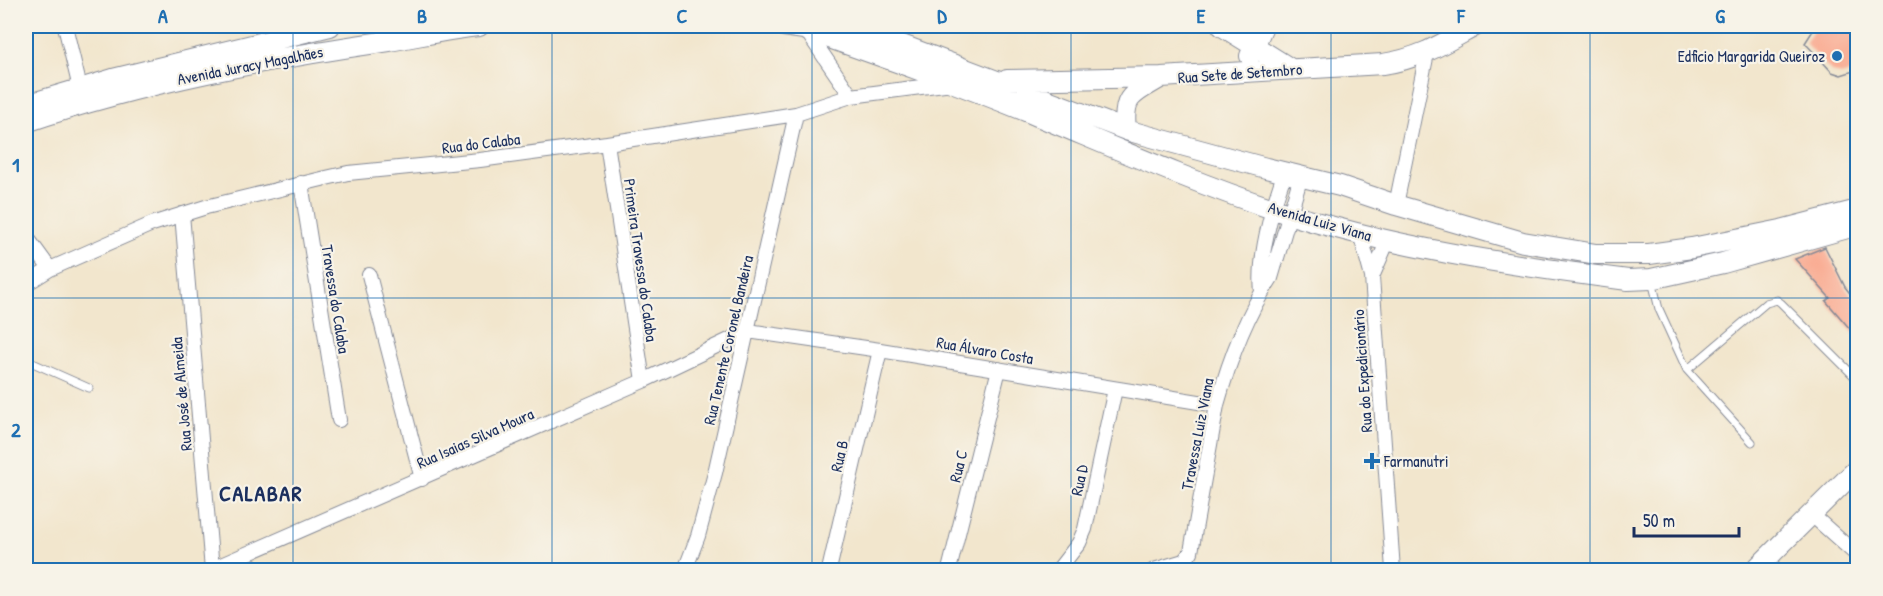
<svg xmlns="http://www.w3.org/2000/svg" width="1883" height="596" viewBox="0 0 1883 596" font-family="'Patrick Hand',sans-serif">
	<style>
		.building { fill: #f9ad94 }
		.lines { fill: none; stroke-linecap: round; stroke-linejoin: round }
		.lane-casing { stroke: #868a96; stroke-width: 9 }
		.street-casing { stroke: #868a96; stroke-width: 16 }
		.secondary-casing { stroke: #868a96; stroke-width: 22 }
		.lane { stroke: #fff; stroke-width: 7 }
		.street { stroke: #fff; stroke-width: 14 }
		.secondary { stroke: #fff; stroke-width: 20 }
		.grid { fill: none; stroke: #1f6fb2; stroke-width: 1.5; stroke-opacity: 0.55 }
		.poi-dot { fill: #1f6fb2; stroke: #f7f3e8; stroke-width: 2 }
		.labels { text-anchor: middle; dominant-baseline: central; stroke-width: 4.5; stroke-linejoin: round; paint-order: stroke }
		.poi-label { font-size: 16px; fill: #1b2f5e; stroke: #f7f3e8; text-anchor: end }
		.street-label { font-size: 16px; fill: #1b2f5e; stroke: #f7f3e8 }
		.district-label { font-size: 22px; font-weight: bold; letter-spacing: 1.5px; fill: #1b2f5e; stroke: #f7f3e8 }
		.neatline { fill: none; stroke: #1f6fb2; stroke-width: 2 }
		.grid-label { font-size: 20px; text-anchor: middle; font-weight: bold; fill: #1f6fb2 }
	</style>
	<rect width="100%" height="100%" fill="#f7f3e8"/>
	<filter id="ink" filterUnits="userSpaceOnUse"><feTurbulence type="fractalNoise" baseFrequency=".0167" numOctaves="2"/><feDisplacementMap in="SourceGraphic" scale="12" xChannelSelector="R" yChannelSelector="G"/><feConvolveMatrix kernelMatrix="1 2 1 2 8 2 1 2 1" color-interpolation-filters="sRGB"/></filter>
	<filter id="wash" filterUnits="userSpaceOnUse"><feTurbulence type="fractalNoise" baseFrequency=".008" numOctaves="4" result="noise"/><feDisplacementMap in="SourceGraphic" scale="24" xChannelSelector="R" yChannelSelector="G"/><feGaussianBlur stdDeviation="1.35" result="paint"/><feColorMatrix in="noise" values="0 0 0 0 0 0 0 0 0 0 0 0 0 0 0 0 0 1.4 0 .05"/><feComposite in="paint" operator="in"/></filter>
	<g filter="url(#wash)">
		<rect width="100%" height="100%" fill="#f2e6cd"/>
		<g id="blocks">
			<path class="building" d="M1816,26H1857V70L1841,75L1832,72L1805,43Z
				M1825,247L1845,287L1857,302V337L1826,301L1830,298L1795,259Z"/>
		</g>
	</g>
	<g filter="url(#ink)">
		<use href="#blocks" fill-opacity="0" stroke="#868a96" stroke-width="1.5"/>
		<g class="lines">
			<g class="lane-casing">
				<path id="lane" d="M1652,281L1659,309L1687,370L1752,442
					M26,360L89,388
					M1687,370L1766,303L1777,300L1781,303L1858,380"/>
			</g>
			<g class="street-casing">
				<path id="street" d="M65,26L80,88
					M382,26L391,40
					M806,30L851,96
					M607,143L643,381
					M301,183L339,420
					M1396,205L1427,53
					M182,214L212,570
					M1360,233L1372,277L1393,570
					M26,236L50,269
					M369,275L422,479
					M1372,277L1388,240
					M26,284L50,269L152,224L206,207L326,178L348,173L480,160L607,143L796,114L851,96L952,83
					M1262,292C1258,255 1272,208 1285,172
					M1811,514L1858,556
					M212,569L643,381L748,331L880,350L1217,405
					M685,570L698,536L715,473L796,114
					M829,570L880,350
					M949,570L999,369
					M1058,570L1079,543L1085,529L1115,389
					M1154,570L1184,561L1191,552L1217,405C1229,361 1245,317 1271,278L1301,176"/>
			</g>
			<g class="secondary-casing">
				<path id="secondary" d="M784,26L804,29C881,56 958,83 1033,114C1113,147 1192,182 1273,209C1388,247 1508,265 1628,280L1651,279L1723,263L1858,225
					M840,26L889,40L1126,130L1266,168L1340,186L1396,205L1523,242L1596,254H1649L1692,248L1781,230L1858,210
					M1222,26L1291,69
					M1250,56L1263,26
					M1007,80L1161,77L1383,64C1421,58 1442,44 1475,26
					M26,105L113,79L330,26
					M26,122C144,82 266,59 389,41C419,36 449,29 479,26
					M1126,130C1122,95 1133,94 1160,78
					M1755,570L1858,468"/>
			</g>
			<use href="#lane" class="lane"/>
			<use href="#street" class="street"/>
			<use href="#secondary" class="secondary"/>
		</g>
	</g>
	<path class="grid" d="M293,26V570M552,26V570M812,26V570M1071,26V570M1331,26V570M1590,26V570M26,298H1858"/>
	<g class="poi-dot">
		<circle cx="1837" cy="56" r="6"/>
		<path d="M1369 452h6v6h6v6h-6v6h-6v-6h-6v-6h6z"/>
	</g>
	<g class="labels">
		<g class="poi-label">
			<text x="1825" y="56">Edficio Margarida Queiroz</text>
			<text x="1384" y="461" text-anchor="start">Farmanutri</text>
		</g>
		<g class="street-label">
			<text transform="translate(250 65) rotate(-11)">Avenida Juracy Magalhães</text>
			<text transform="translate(1240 73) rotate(-4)">Rua Sete de Setembro</text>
			<text transform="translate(481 143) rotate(-7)">Rua do Calaba</text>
			<text transform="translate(1320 221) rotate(16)">Avenida Luiz Viana</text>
			<text transform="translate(641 260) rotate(82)">Primeira Travessa do Calaba</text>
			<text transform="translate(336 299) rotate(81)">Travessa do Calaba</text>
			<text transform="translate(728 340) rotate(-77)">Rua Tenente Coronel Bandeira</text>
			<text transform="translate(985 350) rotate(10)">Rua Álvaro Costa</text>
			<text transform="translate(1362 371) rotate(-94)">Rua do Expedicionário</text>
			<text transform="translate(181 394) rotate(-95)">Rua José de Almeida</text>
			<text transform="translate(1197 434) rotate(-79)">Travessa Luiz Viana</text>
			<text transform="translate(475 438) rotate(-24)">Rua Isaias Silva Moura</text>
			<text transform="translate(839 456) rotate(-77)">Rua B</text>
			<text transform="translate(958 466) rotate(-76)">Rua C</text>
			<text transform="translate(1079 480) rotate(-78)">Rua D</text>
		</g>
		<g class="district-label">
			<text x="261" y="493">CALABAR</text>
		</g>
	</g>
	<rect width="1883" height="596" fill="none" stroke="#f7f3e8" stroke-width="66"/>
	<path d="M1634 527v9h105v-9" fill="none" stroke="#1b2f5e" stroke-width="3"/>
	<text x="1643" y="527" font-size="18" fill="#1b2f5e" stroke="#f7f3e8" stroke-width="4.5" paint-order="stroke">50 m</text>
	<rect x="33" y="33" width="1817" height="530" class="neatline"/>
	<g class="grid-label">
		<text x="163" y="23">A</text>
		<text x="422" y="23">B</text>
		<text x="682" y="23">C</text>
		<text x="942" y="23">D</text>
		<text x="1201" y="23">E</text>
		<text x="1461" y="23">F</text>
		<text x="1720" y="23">G</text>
		<text x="16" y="172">1</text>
		<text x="16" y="437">2</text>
	</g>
</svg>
